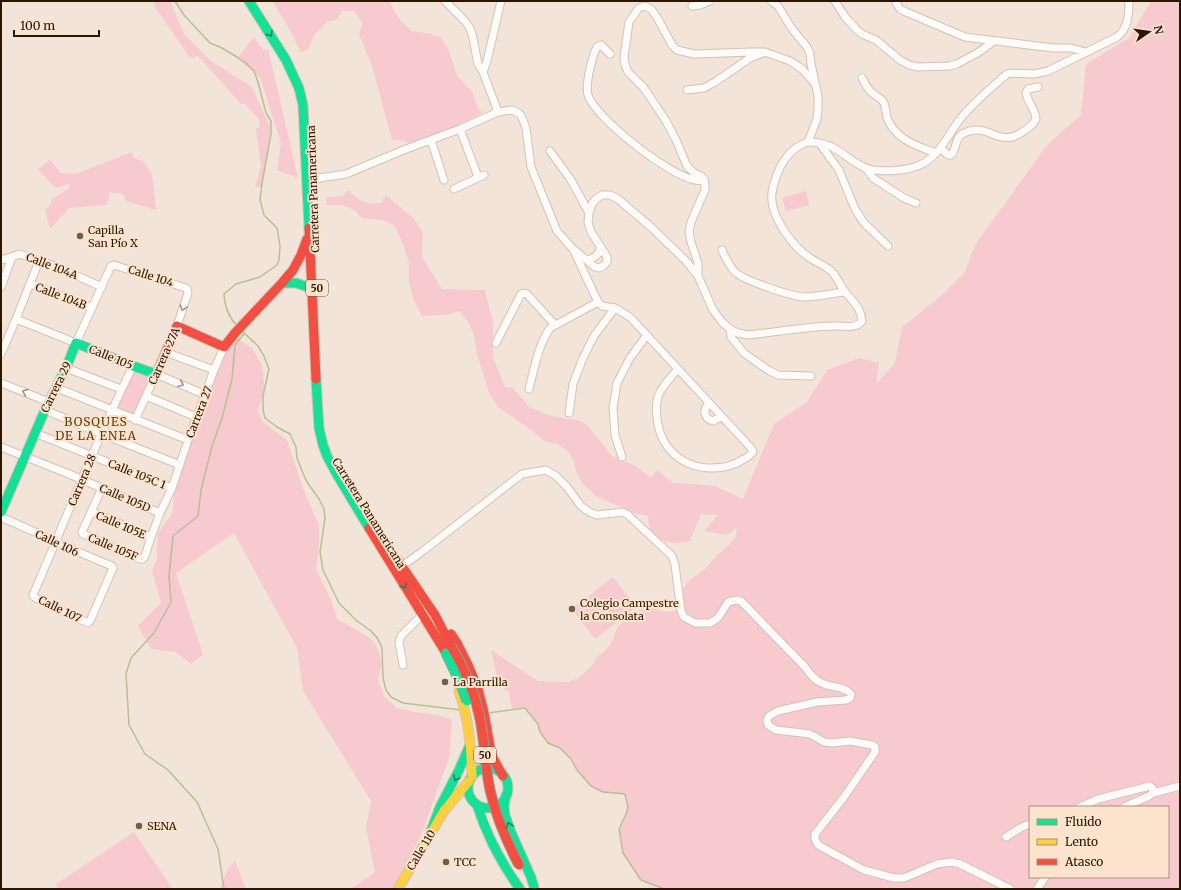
<svg xmlns="http://www.w3.org/2000/svg" width="1181" height="890" viewBox="0 0 1181 890" font-family="Merriweather,serif">
	<style>
		.green { fill: #f6cace; fill-rule: evenodd }
		.lines { fill: none; stroke-linecap: round; stroke-linejoin: round }
		.stream { stroke: #b7c093; stroke-width: 1.5 }
		.street-casing { stroke: #d5c2b2; stroke-width: 9 }
		.fast-casing { stroke: #d5c2b2; stroke-width: 11 }
		.slow-casing { stroke: #d5c2b2; stroke-width: 11 }
		.jam-casing { stroke: #d5c2b2; stroke-width: 11 }
		.street { stroke: #fdfbf9; stroke-width: 7 }
		.fast { stroke: #16e098; stroke-width: 9 }
		.slow { stroke: #ffcf43; stroke-width: 9 }
		.jam { stroke: #f24e42; stroke-width: 9 }
		.fast-bridge-casing { stroke: #969f96; stroke-width: 11; stroke-linecap: butt }
		.jam-bridge-casing { stroke: #969f96; stroke-width: 11; stroke-linecap: butt }
		.fast-bridge { stroke: #16e098; stroke-width: 9 }
		.jam-bridge { stroke: #f24e42; stroke-width: 9 }
		.oneway { stroke: #208554 }
		.oneway2 { stroke: #9f9489 }
		.poi-dot { fill: #715e4c; stroke: #fce3cd; stroke-width: 1.5 }
		.labels { text-anchor: middle; dominant-baseline: central; stroke-width: 4; stroke-linejoin: round; paint-order: stroke }
		.shield { fill: #fce3cd; stroke: #6a543e; stroke-width: 1 }
		.shield-label { font-size: 10px; font-weight: bold; fill: #2c1601 }
		.street-label { font-size: 11px; fill: #2c1601; stroke: #fce3cd }
		.poi-label { font-size: 11px; fill: #2c1601; stroke: #fce3cd; text-anchor: start }
		.neighbourhood-label { font-size: 12px; letter-spacing: 1px; fill: #633b0f; stroke: #fce3cd }
	</style>
	<rect width="100%" height="100%" fill="#f2e4d8"/>
	<path class="green" d="M157,1H170L184,34L211,61L252,87L271,129L262,187H255L261,166L256,129L260,127L259,119L245,104H241L198,56L190,58L153,4Z
		M272,1H389L400,20L412,31L430,34L441,38L449,51L457,76L472,91L478,108L482,113L456,126L410,143L401,140H392L372,66L359,34L363,23L354,11H342L337,19L327,22L314,35L308,50L301,52L287,25Z
		M1151,1H1180V889H664L641,880L623,853L619,829L626,814L628,807L625,794L603,792L591,786L577,770L571,759L560,748L548,743L540,732L538,724L525,708L512,709L509,692L501,687L497,677L491,650L538,681L568,682L579,678L593,664L597,657L605,651L613,640L617,628L624,621L633,615L640,610L649,608L668,612L675,611L684,602L683,589L688,581L705,569L716,556L729,545L736,536L737,528L727,535L704,531L718,515L701,514L690,541L678,543L666,542L650,535L648,516L634,513L596,496L582,483L576,472L575,464L568,451L557,444L544,441L530,429L498,407L489,393L477,354L474,335L469,323L459,311L446,315L422,316L414,300L409,283V263L403,244L395,226L384,220L371,219L362,218L354,210L342,205H326L327,197L342,196L349,190C359,202 366,205 381,203L386,195L413,218L423,232L422,257L442,289L485,290L493,323V358L505,387L513,388L529,407L551,416L580,421L589,427L612,456L634,465L651,478L657,470L673,483L696,484L715,486L743,499L774,424L807,402L827,370L859,358L879,363L876,384L895,363L902,327L941,296L965,272L975,245L1047,145L1081,115L1086,64L1129,38ZM1030,807H1168V877H1030Z
		M254,37L263,50L268,49L298,178L277,170L281,143L260,77L237,59Z
		M132,152L134,158L143,161L152,174L156,210L126,201L123,194L110,192L107,205L69,208L50,229L45,210L51,204V200L68,189L70,184L55,188L38,169L50,160L61,173L76,174Z
		M806,191L809,205L786,211L782,198Z
		M234,334L245,344L252,348L262,365L264,381V394L258,410L262,421L287,440L304,491L319,525V545L316,569L331,600L337,619L355,629L372,640L378,649L382,664L378,679L384,696L397,708L416,712L442,716L452,720L449,758L432,805L421,835L397,882L391,889H351L375,872L366,828L371,801L303,691L297,648L234,533L176,573L203,654L191,664L176,652L151,649L138,626L161,603L152,571L157,559V548L158,533L173,512L174,488L190,441L226,350Z
		M133,366L156,374L135,420L113,410Z
		M613,577L636,607L595,639L572,609Z
		M134,832L172,888L58,889L55,885Z
		M235,861L246,889H219L222,883L228,869Z"/>
	<g class="lines">
		<path class="stream" d="M175,1L184,15L210,43L222,48L237,57L246,63L254,71L258,82L266,113L271,121V134L262,183L260,200L264,215L277,228L280,246L279,260L277,265L260,277L236,284L224,294C225,307 228,316 237,326
			M242,331L258,346L264,356L269,369L263,396V410L265,418L277,427L290,434L296,447L297,458L302,471L307,482L319,499L324,509L325,518L320,552L323,570L339,603L357,621L371,631L378,639L382,648L383,678L386,690L391,697L403,703L461,710
			M488,713L525,708L538,724L540,732L548,743L560,748L571,759L577,770L591,786L603,792L625,794L628,807L626,814L619,829L623,853L641,880L664,889
			M224,889L218,849L197,802L168,770L145,754L129,725L126,674L131,658L154,633L171,602L169,576L173,536L198,516L201,490L212,446L222,418L232,379L235,345L244,334"/>
		<g class="street-casing">
			<path id="street" d="M445,1L465,21L470,28L473,38L478,64L483,72
				M771,1L778,6L792,29L807,47L810,54L811,64L818,96V108L817,119L808,142
				M835,1L845,17L858,31L864,35L876,40L900,60L909,65L918,67L949,66L957,64L979,52L994,41
				M895,1L900,9L906,12L965,37L1053,48H1071L1085,52
				M692,6L700,5L710,1
				M610,54L601,45L597,47C592,56 585,85 588,95C596,119 670,176 695,180C698,181 702,180 704,179
				M862,78C864,82 867,87 870,91C875,96 881,97 884,103C886,108 886,114 887,118C896,140 917,146 936,153
				M687,90L704,88L715,82L750,58L763,53
				M498,112L483,72L487,61L501,1
				M460,129L478,177
				M431,140L444,180
				M820,144L839,170L855,209L864,223L888,246
				M940,148L948,155H951C957,150 954,139 962,134C986,122 992,141 1012,137C1018,136 1023,131 1028,128C1032,125 1035,123 1036,119C1036,111 1027,101 1026,93L1028,89L1038,87
				M550,151L571,180L589,213
				M866,168L873,178L904,198L916,203
				M313,179L346,174L406,149L460,129L498,112L512,110L520,114L523,120L526,128L531,167L557,231L572,248L595,267L599,268L603,266L607,262V257L591,232L588,222L589,213L592,204L596,199L602,195H610L618,199L652,228L687,262L698,276L713,310L722,322L730,329L738,333L748,335C776,332 804,327 833,326C843,325 855,330 862,321C861,308 854,303 846,293C841,287 838,279 833,273C827,266 817,263 810,258C792,246 769,215 772,193C775,175 784,153 801,145C803,144 806,142 809,142C815,142 824,144 830,146C843,152 853,163 866,168C880,173 906,171 920,165C940,156 948,134 961,118C975,101 991,88 1007,74L1012,73L1034,74L1048,71L1117,37C1128,29 1129,14 1129,1
				M454,189L484,175
				M722,250C725,257 729,265 734,271C742,280 793,297 805,297C817,297 833,293 845,292
				M574,251L598,302L602,306L615,308L630,317L751,448L753,451C751,456 746,458 742,460C733,466 723,468 712,468C682,468 660,448 657,418C656,410 656,401 659,394C664,384 671,377 678,369
				M1,260L12,257L19,254L55,266L102,287
				M587,260C595,258 599,255 601,247
				M698,276V263L691,242L689,232L691,222L705,190V184L704,179L701,176L694,173L687,166L676,140L666,121L644,88L628,72L625,65L624,57L629,22L639,8L645,6L651,9L658,19L672,45L677,50L694,54L752,52H765L790,61L802,69L816,85
				M31,284L92,308
				M1,287L12,257
				M16,319L76,343L111,266L114,265L186,288L187,289L188,293L177,326
				M730,329L731,337L744,353L768,370L778,375L811,376
				M496,343L521,294L524,293L527,294L555,325
				M165,352L214,370
				M1,354L16,319L39,261
				M66,368L121,389
				M1,383L49,402
				M57,388L188,440
				M529,389C534,369 538,346 550,328L598,302
				M146,396L196,417
				M709,403C703,410 703,418 713,421L721,417
				M45,410L102,434L180,465
				M569,413L573,384L583,358L594,336L615,308
				M135,420L156,374L206,395
				M35,433L172,488
				M1,447L69,474L160,513
				M622,457L615,435L613,408L617,383L630,358L647,335
				M102,488L82,532L83,534L140,559H143L145,556L151,537L160,513L172,488L188,440L214,370L224,347
				M92,512L151,537
				M1,517C38,533 74,551 112,566L113,568L90,621L88,623L53,607L34,597L33,595C66,519 96,440 133,366
				M402,566L423,551L522,474L546,470L556,476L567,487L581,506L589,512L597,515L623,512L628,515L672,556L675,565L681,611L684,617L695,623H710L718,618L728,602L737,600L741,601L805,667C810,674 815,681 824,684C833,688 845,686 851,694L850,698L846,700L817,702L778,711L769,716L767,720L768,725L776,730L810,734L824,742L832,743L850,741L872,745L875,747V752L844,797L815,834V839L818,845L864,870L894,878H904L937,864L952,862L960,864L1010,889
				M403,665L399,642L401,636L422,615
				M1153,793L1180,786
				M1080,807L1098,799L1150,786L1153,789V793L1149,796L1124,807
				M1006,837L1022,827L1030,824
				M1037,889L1038,888L1045,877"/>
		</g>
		<g class="fast-casing">
			<path id="fast" d="M249,1L286,60L299,88L303,105L309,228
				M283,283H296L311,288
				M316,379L319,428L323,445L327,456L336,473L369,528
				M1,512L45,410L66,368L76,343L133,366L156,374L162,361
				M468 788a20 20 0 1 1 40 0a20 20 0 1 1-40 0Z
				M506,795L504,806L505,815L511,832L531,877L534,887
				M477,805C487,836 501,863 520,889
				M429,836L440,807L459,770L469,747"/>
		</g>
		<g class="slow-casing">
			<path id="slow" d="M459,691C469,719 471,747 472,776
				M398,889L444,811L469,781"/>
		</g>
		<g class="jam-casing">
			<path id="jam" d="M309,228L316,379
				M162,361L177,326L224,347L235,333L282,283L293,270L301,255L307,239
				M369,528L446,653
				M397,559L435,615L451,646
				M451,634L457,643L468,665L478,689L484,713L491,752L493,758L503,776"/>
		</g>
		<use href="#street" class="street"/>
		<use href="#fast" class="fast"/>
		<use href="#slow" class="slow"/>
		<use href="#jam" class="jam"/>
		<g class="fast-bridge-casing">
			<path id="fast-bridge" d="M446,653L460,682L467,701"/>
		</g>
		<g class="jam-bridge-casing">
			<path id="jam-bridge" d="M451,646C465,669 475,693 480,719C485,744 485,770 491,794C497,819 507,842 519,865"/>
		</g>
		<use href="#fast-bridge" class="fast-bridge"/>
		<use href="#jam-bridge" class="jam-bridge"/>
	</g>
	<defs><path id="oneway-chevron" d="M-2-3.5L2.5 0L-2 3.5" fill="none" stroke-width="1.6" stroke-linecap="round" stroke-linejoin="round"/></defs>
	<g class="oneway">
		<use href="#oneway-chevron" transform="translate(270 34) rotate(57)"/>
		<use href="#oneway-chevron" transform="translate(404 586) rotate(58)"/>
		<use href="#oneway-chevron" transform="translate(456 778) rotate(118)"/>
		<use href="#oneway-chevron" transform="translate(509 825) rotate(-109)"/>
	</g>
	<g class="oneway2">
		<use href="#oneway-chevron" transform="translate(183 308) rotate(108)"/>
		<use href="#oneway-chevron" transform="translate(181 384) rotate(23)"/>
		<use href="#oneway-chevron" transform="translate(25 392) rotate(-158)"/>
	</g>
	<g class="poi-dot">
		<circle cx="80" cy="236" r="4"/>
		<circle cx="572" cy="609" r="4"/>
		<circle cx="445" cy="682" r="4"/>
		<circle cx="139" cy="826" r="4"/>
		<circle cx="446" cy="862" r="4"/>
	</g>
	<g class="labels">
		<g class="shield">
			<rect x="306" y="280" width="22" height="16" rx="3"/>
			<rect x="474" y="747" width="22" height="16" rx="3"/>
		</g>
		<g class="shield-label">
			<text x="317" y="288">50</text>
			<text x="485" y="755">50</text>
		</g>
		<g class="street-label">
			<text transform="translate(313 189) rotate(-92)">Carretera Panamericana</text>
			<text transform="translate(52 266) rotate(21)">Calle 104A</text>
			<text transform="translate(151 276) rotate(18)">Calle 104</text>
			<text transform="translate(61 296) rotate(21)">Calle 104B</text>
			<text transform="translate(164 356) rotate(-66)">Carrera 27A</text>
			<text transform="translate(111 357) rotate(22)">Calle 105</text>
			<text transform="translate(56 387) rotate(-64)">Carrera 29</text>
			<text transform="translate(199 412) rotate(-69)">Carrera 27</text>
			<text transform="translate(137 474) rotate(22)">Calle 105C 1</text>
			<text transform="translate(82 480) rotate(-67)">Carrera 28</text>
			<text transform="translate(125 498) rotate(23)">Calle 105D</text>
			<text transform="translate(369 513) rotate(58)">Carretera Panamericana</text>
			<text transform="translate(121 525) rotate(23)">Calle 105E</text>
			<text transform="translate(57 543) rotate(25)">Calle 106</text>
			<text transform="translate(113 547) rotate(23)">Calle 105F</text>
			<text transform="translate(60 609) rotate(26)">Calle 107</text>
			<text transform="translate(421 850) rotate(-59)">Calle 110</text>
		</g>
		<g class="poi-label">
			<text x="88" y="230">Capilla<tspan x="88" dy="13">San Pío X</tspan></text>
			<text x="580" y="603">Colegio Campestre<tspan x="580" dy="13">la Consolata</tspan></text>
			<text x="453" y="682">La Parrilla</text>
			<text x="147" y="826">SENA</text>
			<text x="454" y="862">TCC</text>
		</g>
		<g class="neighbourhood-label">
			<text x="96" y="421">BOSQUES<tspan x="96" dy="14">DE LA ENEA</tspan></text>
		</g>
	</g>
	<rect width="1181" height="890" fill="none" stroke="#2c1601" stroke-width="4"/>
	<rect x="1029" y="806" width="140" height="72" fill="#fce3cd" stroke="#a9917b"/>
	<rect x="1037" y="819" width="20" height="6" fill="#16e098" stroke="#a9917b"/>
	<text x="1065" y="826" font-size="12" fill="#2c1601">Fluido</text>
	<rect x="1037" y="839" width="20" height="6" fill="#ffcf43" stroke="#a9917b"/>
	<text x="1065" y="846" font-size="12" fill="#2c1601">Lento</text>
	<rect x="1037" y="859" width="20" height="6" fill="#f24e42" stroke="#a9917b"/>
	<text x="1065" y="866" font-size="12" fill="#2c1601">Atasco</text>
	<g transform="translate(1149 32) rotate(77)" stroke="#fce3cd" stroke-width="3" paint-order="stroke">
	<path d="M0-3L7 15L0 10L-7 15Z" fill="#2c1601"/>
	<text y="-6" font-size="11" font-weight="bold" text-anchor="middle" fill="#2c1601">N</text>
	</g>
	<path d="M14 30v6h85v-6" fill="none" stroke="#2c1601" stroke-width="2"/>
	<text x="20" y="30" font-size="12" fill="#2c1601" stroke="#fce3cd" stroke-width="3" paint-order="stroke">100 m</text>
</svg>
